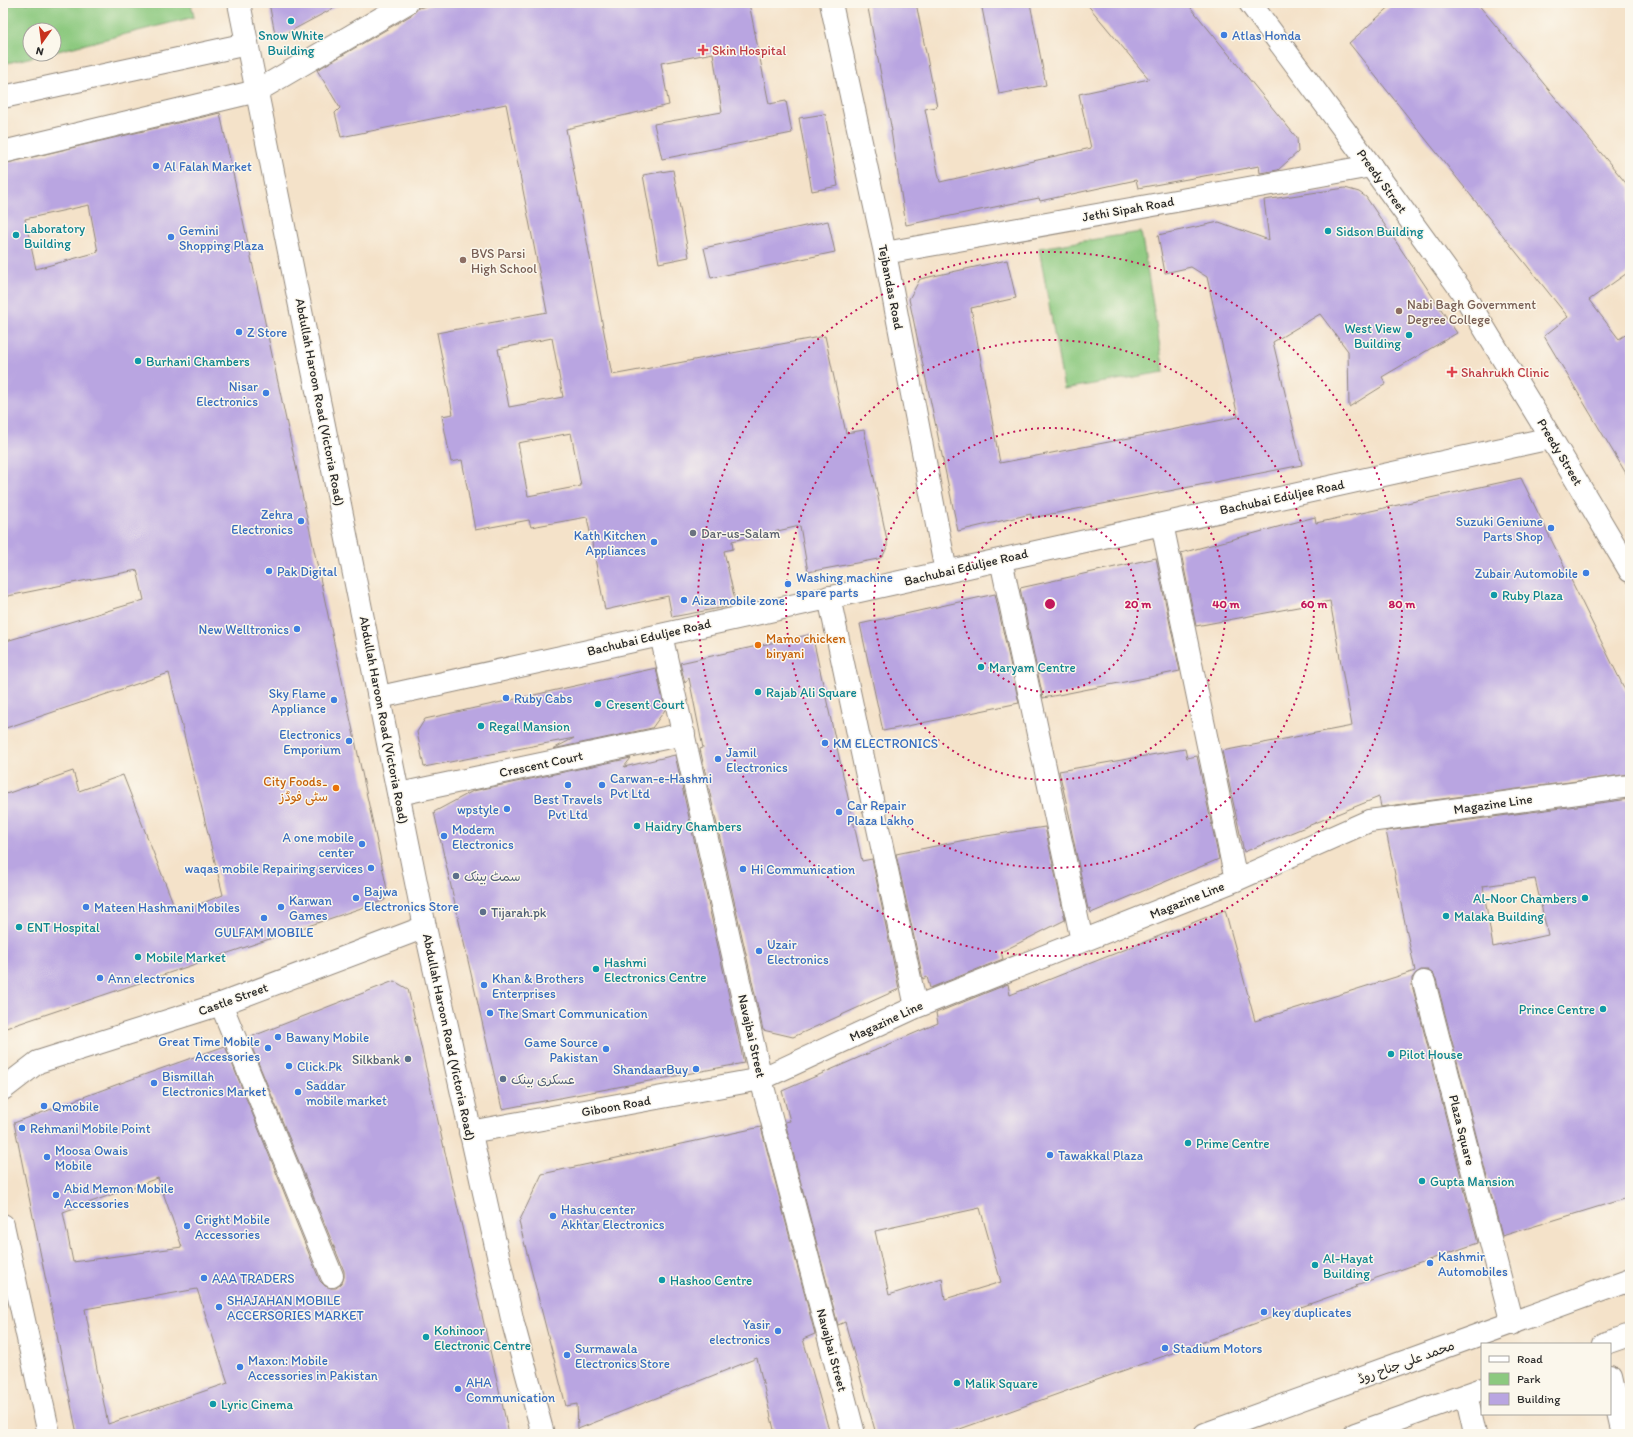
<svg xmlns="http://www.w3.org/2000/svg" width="1633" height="1437" viewBox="0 0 1633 1437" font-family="Itim,'Playpen Sans Arabic',sans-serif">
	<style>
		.green { fill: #8cc97f; stroke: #5c7a55 }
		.building { fill: #b9a5e1; fill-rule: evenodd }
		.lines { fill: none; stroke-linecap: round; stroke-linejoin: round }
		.street-casing { stroke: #90867a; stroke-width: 24 }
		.secondary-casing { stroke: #90867a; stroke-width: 24 }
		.primary-casing { stroke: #90867a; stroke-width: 24 }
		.highway-casing { stroke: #90867a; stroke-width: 24 }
		.street { stroke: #fff; stroke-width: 22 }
		.secondary { stroke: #fff; stroke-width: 22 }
		.primary { stroke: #fff; stroke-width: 22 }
		.highway { stroke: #fff; stroke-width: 22 }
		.ring { fill: none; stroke: #c2185b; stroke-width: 2; stroke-dasharray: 2 4 }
		.culture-dot { fill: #0f9aa8; stroke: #fbf7ec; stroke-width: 1.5 }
		.shop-dot { fill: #3f7fe0; stroke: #fbf7ec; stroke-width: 1.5 }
		.health-dot { fill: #e0444e; stroke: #fbf7ec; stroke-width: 1.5 }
		.education-dot { fill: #8d6e63; stroke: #fbf7ec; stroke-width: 1.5 }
		.worship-dot { fill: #6b7280; stroke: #fbf7ec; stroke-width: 1.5 }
		.food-dot { fill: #e8710a; stroke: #fbf7ec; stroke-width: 1.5 }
		.service-dot { fill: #5c6f8a; stroke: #fbf7ec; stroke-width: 1.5 }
		.labels { text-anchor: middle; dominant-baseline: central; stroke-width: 3; stroke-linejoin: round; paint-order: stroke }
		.culture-label { font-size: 13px; fill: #0d838f; stroke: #fbf7ec; text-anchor: start }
		.shop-label { font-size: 13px; fill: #366cbe; stroke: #fbf7ec; text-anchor: start }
		.health-label { font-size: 13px; fill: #be3a42; stroke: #fbf7ec; text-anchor: start }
		.street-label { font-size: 13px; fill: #2b2b2b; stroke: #fbf7ec }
		.education-label { font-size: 13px; fill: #785e54; stroke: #fbf7ec; text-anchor: start }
		.worship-label { font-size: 13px; fill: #5b616d; stroke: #fbf7ec; text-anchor: start }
		.food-label { font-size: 13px; fill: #c56008; stroke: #fbf7ec; text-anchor: start }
		.service-label { font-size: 13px; fill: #4e5e75; stroke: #fbf7ec; text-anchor: start }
		.centre { fill: #c2185b; stroke: #fbf7ec; stroke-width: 2 }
		.ring-label { font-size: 12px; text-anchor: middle; font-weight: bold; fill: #c2185b; stroke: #fbf7ec; stroke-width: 3; stroke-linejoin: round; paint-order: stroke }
	</style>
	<rect width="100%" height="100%" fill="#fbf7ec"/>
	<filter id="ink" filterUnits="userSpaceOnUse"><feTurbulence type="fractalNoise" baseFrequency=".025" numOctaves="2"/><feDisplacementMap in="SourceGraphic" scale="8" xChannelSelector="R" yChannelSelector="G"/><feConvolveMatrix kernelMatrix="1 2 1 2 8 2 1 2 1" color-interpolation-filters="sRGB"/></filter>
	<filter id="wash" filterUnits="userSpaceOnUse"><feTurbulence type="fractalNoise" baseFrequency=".012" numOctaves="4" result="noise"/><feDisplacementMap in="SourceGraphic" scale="16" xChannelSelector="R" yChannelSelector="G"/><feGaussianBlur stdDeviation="0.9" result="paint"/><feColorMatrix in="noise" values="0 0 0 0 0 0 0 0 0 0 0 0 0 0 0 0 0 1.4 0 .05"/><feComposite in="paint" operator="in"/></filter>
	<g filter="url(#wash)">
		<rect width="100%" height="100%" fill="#f4e2c9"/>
		<path class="green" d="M3,3H191L194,17L54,52V30H30V54H45L3,64Z
			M1141,232L1164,372L1064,389L1039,248Z"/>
		<g id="blocks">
			<path class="building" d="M269,3H343L276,39Z
				M441,3H749L769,104L786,101L792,133L662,159L654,124L722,112L713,53L661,63L669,105L566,129L612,375L825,336L846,433L864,430L887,540V547L883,556L878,559L808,572L800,526L732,541L733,549L724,551L736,605L672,617L668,596L605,610L587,517L531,527L529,520L475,530L462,460L451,462L442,416L453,414L437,333L547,312L506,104L341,137L335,113L340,108L317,70L413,14L418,8ZM552,338L563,397L509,407L498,349ZM571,433L581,486L528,496L518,443Z
				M867,3H916L937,107L925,109L940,182L1091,148L1079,94L1149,79L1086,3H1187L1297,138L1298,152L1278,170L1260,173L1259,166L1138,188L1136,180L1040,201L1039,198L906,225L891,131H892Z
				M981,3H1030L1046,85L999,94Z
				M1394,3H1477L1630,188V271L1589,300L1619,339L1630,332V480L1544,336L1568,317L1349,43Z
				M220,113L387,889L385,900L3,1029V795L73,771L79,791L123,775L177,913L223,895L169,673L3,729V642L144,600L137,570L3,597V164ZM89,205L98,252L36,269L25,219Z
				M825,114L838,186L812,191L799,118Z
				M673,170L689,257L659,263L643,175Z
				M1345,188L1359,192L1366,197L1457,333L1382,377L1386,384L1349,407L1348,351L1320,314L1273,342L1302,465L1031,518V514L958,531L909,299L920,279L1007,260L1016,298L971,308L1000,463L1238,417L1207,277L1191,267L1165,273L1158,235L1219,222L1269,240L1264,200Z
				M828,221L835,252L711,278L704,248Z
				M1521,478L1630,700V774L1381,807L1379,797L1244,852L1222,751L1352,726L1330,601L1196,626L1181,553L1315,517L1316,523Z
				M1156,558L1180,671L1043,698L1020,588Z
				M995,594L1019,703L883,731L860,624Z
				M812,634L862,861L872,859L899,989L793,1037L763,1030L700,749L703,748L689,678L685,683L680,663Z
				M656,668L665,710L652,728L553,749L574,738L424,767L417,732L425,719Z
				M1185,749L1187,758L1197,756L1219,859L1091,913L1090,908L1088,909L1070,824L1071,823L1059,771Z
				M675,755L744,1063L502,1109L434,812L473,791L631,758L624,767Z
				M1630,799V1197L1502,1236L1436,979L1433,974L1428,970H1421L1416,973L1412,978V985L1478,1243L1356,1285L1357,1287L946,1434H876L845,1322L838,1325L785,1122L790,1121L782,1091L938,1023L936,1013L1008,984L1010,995L1225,910L1255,1021L1415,971L1386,831ZM1535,879L1548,935L1493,947L1483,886ZM980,1208L1001,1282L945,1299L942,1278L889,1295L875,1231Z
				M1045,827L1065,920L1001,952L1003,959L930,988L927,977L923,979L896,854L980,837Z
				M394,981L408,989L509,1434H77L14,1123L121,1083L225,1046L320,1281L325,1286L331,1288H336L342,1283L344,1277V1271L248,1038ZM158,1178L182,1247L73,1262L63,1212ZM197,1289L228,1383L108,1424L85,1309Z
				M761,1127L815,1334L803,1339L830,1434H775L757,1358L578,1429L577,1404L566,1406L519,1222L542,1174Z"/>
		</g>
	</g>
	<g filter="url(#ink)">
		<use href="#blocks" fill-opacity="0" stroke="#90867a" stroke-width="1"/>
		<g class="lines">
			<g class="street-casing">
				<path id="street" d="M831,3L885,253L946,572
					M3,97L247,44
					M3,152L257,91L407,3
					M885,253L1371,166
					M1162,524L1236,880
					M1001,560L1082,941
					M829,597L916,1007
					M661,635L761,1079L854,1434
					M380,697L1551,438
					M399,794L684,734
					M1424,982L1512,1324
					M221,1004L332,1276
					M470,1132L761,1079L916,1007L1236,880L1369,821L1630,786
					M1610,1377L1623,1434
					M1466,1395L1475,1434"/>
			</g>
			<g class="secondary-casing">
				<path id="secondary" d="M1250,3L1371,166L1461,290L1551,438L1630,571
					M3,1089L38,1062L221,1004L425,927"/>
			</g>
			<g class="primary-casing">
				<path id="primary" d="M239,3L425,927L513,1323L543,1434
					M3,1225L49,1434"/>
			</g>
			<g class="highway-casing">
				<path id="highway" d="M1604,1344L1630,1335
					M1205,1434L1630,1280
					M1355,1434L1482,1389"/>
			</g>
			<use href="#street" class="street"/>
			<use href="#secondary" class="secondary"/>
			<use href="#primary" class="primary"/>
			<use href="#highway" class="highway"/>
		</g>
	</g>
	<g class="ring">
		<circle cx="1050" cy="604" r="88"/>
		<circle cx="1050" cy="604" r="176"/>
		<circle cx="1050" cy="604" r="264"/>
		<circle cx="1050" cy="604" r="352"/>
	</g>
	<g class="culture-dot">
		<circle cx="291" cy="21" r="4"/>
		<circle cx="1328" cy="231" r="4"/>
		<circle cx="16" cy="235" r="4"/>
		<circle cx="1409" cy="335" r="4"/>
		<circle cx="138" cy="361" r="4"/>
		<circle cx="1494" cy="595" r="4"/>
		<circle cx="981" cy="667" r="4"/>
		<circle cx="758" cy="692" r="4"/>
		<circle cx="598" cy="704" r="4"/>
		<circle cx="481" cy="726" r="4"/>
		<circle cx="637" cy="826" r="4"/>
		<circle cx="1585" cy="898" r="4"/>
		<circle cx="1446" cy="916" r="4"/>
		<circle cx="19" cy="927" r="4"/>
		<circle cx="138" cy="957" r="4"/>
		<circle cx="596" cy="969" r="4"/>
		<circle cx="1603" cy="1009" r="4"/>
		<circle cx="1391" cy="1054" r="4"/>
		<circle cx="1188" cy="1143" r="4"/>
		<circle cx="1422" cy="1181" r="4"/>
		<circle cx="1315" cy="1265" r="4"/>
		<circle cx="662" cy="1280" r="4"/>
		<circle cx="426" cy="1337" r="4"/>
		<circle cx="957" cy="1383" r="4"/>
		<circle cx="213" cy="1404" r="4"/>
	</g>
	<g class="shop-dot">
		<circle cx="1224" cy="35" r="4"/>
		<circle cx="156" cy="166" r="4"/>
		<circle cx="171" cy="237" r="4"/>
		<circle cx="239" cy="332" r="4"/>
		<circle cx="266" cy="393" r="4"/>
		<circle cx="301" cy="521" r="4"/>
		<circle cx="1551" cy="528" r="4"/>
		<circle cx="654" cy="542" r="4"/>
		<circle cx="269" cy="571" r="4"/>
		<circle cx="1586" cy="573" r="4"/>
		<circle cx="788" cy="584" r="4"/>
		<circle cx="684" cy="600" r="4"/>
		<circle cx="297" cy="629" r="4"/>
		<circle cx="506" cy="698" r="4"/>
		<circle cx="334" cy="700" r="4"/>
		<circle cx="349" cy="741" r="4"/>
		<circle cx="825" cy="743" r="4"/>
		<circle cx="718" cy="759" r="4"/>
		<circle cx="568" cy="785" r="4"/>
		<circle cx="602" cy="785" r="4"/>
		<circle cx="507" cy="809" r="4"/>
		<circle cx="839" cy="812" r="4"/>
		<circle cx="444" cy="836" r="4"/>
		<circle cx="362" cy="844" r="4"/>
		<circle cx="371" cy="868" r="4"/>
		<circle cx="743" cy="869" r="4"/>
		<circle cx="356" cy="898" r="4"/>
		<circle cx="86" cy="907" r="4"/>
		<circle cx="281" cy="907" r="4"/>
		<circle cx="264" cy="918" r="4"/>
		<circle cx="759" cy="951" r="4"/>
		<circle cx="100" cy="978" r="4"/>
		<circle cx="484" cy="985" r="4"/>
		<circle cx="490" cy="1013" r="4"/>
		<circle cx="278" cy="1037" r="4"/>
		<circle cx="268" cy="1048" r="4"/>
		<circle cx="606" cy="1049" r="4"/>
		<circle cx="289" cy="1066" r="4"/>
		<circle cx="696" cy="1069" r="4"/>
		<circle cx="154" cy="1083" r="4"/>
		<circle cx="298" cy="1092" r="4"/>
		<circle cx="44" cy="1106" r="4"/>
		<circle cx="22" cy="1128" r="4"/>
		<circle cx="1050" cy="1155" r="4"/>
		<circle cx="47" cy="1157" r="4"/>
		<circle cx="56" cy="1195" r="4"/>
		<circle cx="553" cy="1216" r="4"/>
		<circle cx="187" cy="1226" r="4"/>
		<circle cx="1430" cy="1263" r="4"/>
		<circle cx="204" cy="1278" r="4"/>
		<circle cx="219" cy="1307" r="4"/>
		<circle cx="1264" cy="1312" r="4"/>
		<circle cx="778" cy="1331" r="4"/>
		<circle cx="1165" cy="1348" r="4"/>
		<circle cx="567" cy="1355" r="4"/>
		<circle cx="240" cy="1367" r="4"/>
		<circle cx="458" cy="1389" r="4"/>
	</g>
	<g class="health-dot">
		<path d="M701 44h4v4h4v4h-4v4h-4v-4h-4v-4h4z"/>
		<path d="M1450 366h4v4h4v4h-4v4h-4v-4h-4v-4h4z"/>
	</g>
	<g class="education-dot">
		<circle cx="463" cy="260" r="4"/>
		<circle cx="1399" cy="311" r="4"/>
	</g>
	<circle class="worship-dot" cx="693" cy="533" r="4"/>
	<g class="food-dot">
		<circle cx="758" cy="645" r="4"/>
		<circle cx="336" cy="788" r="4"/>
	</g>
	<g class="service-dot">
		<circle cx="456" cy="876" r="4"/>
		<circle cx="483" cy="912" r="4"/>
		<circle cx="408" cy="1059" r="4"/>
		<circle cx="503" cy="1079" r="4"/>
	</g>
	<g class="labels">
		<g class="culture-label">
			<text x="291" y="35" text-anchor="middle">Snow White<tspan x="291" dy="15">Building</tspan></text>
			<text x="24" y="228">Laboratory<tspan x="24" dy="15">Building</tspan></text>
			<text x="1336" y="231">Sidson Building</text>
			<text x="1401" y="328" text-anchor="end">West View<tspan x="1401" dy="15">Building</tspan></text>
			<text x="146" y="361">Burhani Chambers</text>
			<text x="1502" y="595">Ruby Plaza</text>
			<text x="989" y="667">Maryam Centre</text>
			<text x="766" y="692">Rajab Ali Square</text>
			<text x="606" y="704">Cresent Court</text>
			<text x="489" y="726">Regal Mansion</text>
			<text x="645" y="826">Haidry Chambers</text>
			<text x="1577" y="898" text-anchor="end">Al-Noor Chambers</text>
			<text x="1454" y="916">Malaka Building</text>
			<text x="27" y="927">ENT Hospital</text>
			<text x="146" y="957">Mobile Market</text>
			<text x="604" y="962">Hashmi<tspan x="604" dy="15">Electronics Centre</tspan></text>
			<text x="1595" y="1009" text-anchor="end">Prince Centre</text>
			<text x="1399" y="1054">Pilot House</text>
			<text x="1196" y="1143">Prime Centre</text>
			<text x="1430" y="1181">Gupta Mansion</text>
			<text x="1323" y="1258">Al-Hayat<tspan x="1323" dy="15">Building</tspan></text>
			<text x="670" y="1280">Hashoo Centre</text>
			<text x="434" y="1330">Kohinoor<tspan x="434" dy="15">Electronic Centre</tspan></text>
			<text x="965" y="1383">Malik Square</text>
			<text x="221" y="1404">Lyric Cinema</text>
		</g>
		<g class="shop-label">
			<text x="1232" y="35">Atlas Honda</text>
			<text x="164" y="166">Al Falah Market</text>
			<text x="179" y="230">Gemini<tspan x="179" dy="15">Shopping Plaza</tspan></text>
			<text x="247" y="332">Z Store</text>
			<text x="258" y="386" text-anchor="end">Nisar<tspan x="258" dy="15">Electronics</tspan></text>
			<text x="293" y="514" text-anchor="end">Zehra<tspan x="293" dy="15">Electronics</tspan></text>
			<text x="1543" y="521" text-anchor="end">Suzuki Geniune<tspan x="1543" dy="15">Parts Shop</tspan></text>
			<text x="646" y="535" text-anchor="end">Kath Kitchen<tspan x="646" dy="15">Appliances</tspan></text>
			<text x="277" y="571">Pak Digital</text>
			<text x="1578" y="573" text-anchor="end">Zubair Automobile</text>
			<text x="796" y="577">Washing machine<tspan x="796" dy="15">spare parts</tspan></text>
			<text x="692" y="600">Aiza mobile zone</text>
			<text x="289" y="629" text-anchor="end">New Welltronics</text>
			<text x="326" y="693" text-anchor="end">Sky Flame<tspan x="326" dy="15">Appliance</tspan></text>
			<text x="514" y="698">Ruby Cabs</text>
			<text x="341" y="734" text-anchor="end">Electronics<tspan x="341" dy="15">Emporium</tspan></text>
			<text x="833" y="743">KM ELECTRONICS</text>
			<text x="726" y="752">Jamil<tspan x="726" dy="15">Electronics</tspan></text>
			<text x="610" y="778">Carwan-e-Hashmi<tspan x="610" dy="15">Pvt Ltd</tspan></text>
			<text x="568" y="799" text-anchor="middle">Best Travels<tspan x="568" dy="15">Pvt Ltd</tspan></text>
			<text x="847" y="805">Car Repair<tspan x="847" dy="15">Plaza Lakho</tspan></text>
			<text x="499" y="809" text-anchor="end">wpstyle</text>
			<text x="452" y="829">Modern<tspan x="452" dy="15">Electronics</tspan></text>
			<text x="354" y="837" text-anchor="end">A one mobile<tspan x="354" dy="15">center</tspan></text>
			<text x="363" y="868" text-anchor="end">waqas mobile Repairing services</text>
			<text x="751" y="869">Hi Communication</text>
			<text x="364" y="891">Bajwa<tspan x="364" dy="15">Electronics Store</tspan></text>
			<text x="289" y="900">Karwan<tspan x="289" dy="15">Games</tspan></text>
			<text x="94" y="907">Mateen Hashmani Mobiles</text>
			<text x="264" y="932" text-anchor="middle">GULFAM MOBILE</text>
			<text x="767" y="944">Uzair<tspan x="767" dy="15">Electronics</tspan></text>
			<text x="108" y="978">Ann electronics</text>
			<text x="492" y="978">Khan &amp; Brothers<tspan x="492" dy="15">Enterprises</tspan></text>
			<text x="498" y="1013">The Smart Communication</text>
			<text x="286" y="1037">Bawany Mobile</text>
			<text x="260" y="1041" text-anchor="end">Great Time Mobile<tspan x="260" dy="15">Accessories</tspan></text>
			<text x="598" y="1042" text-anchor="end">Game Source<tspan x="598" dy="15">Pakistan</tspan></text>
			<text x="297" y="1066">Click.Pk</text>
			<text x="688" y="1069" text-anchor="end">ShandaarBuy</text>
			<text x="162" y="1076">Bismillah<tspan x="162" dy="15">Electronics Market</tspan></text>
			<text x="306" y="1085">Saddar<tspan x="306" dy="15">mobile market</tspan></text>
			<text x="52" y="1106">Qmobile</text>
			<text x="30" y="1128">Rehmani Mobile Point</text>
			<text x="55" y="1150">Moosa Owais<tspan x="55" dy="15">Mobile</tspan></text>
			<text x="1058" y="1155">Tawakkal Plaza</text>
			<text x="64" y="1188">Abid Memon Mobile<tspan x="64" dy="15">Accessories</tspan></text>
			<text x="561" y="1209">Hashu center<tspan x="561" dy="15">Akhtar Electronics</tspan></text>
			<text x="195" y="1219">Cright Mobile<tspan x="195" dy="15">Accessories</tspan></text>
			<text x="1438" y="1256">Kashmir<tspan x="1438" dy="15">Automobiles</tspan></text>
			<text x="212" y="1278">AAA TRADERS</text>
			<text x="227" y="1300">SHAJAHAN MOBILE<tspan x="227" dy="15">ACCERSORIES MARKET</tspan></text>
			<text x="1272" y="1312">key duplicates</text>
			<text x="770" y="1324" text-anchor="end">Yasir<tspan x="770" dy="15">electronics</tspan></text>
			<text x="575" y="1348">Surmawala<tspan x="575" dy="15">Electronics Store</tspan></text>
			<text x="1173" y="1348">Stadium Motors</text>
			<text x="248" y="1360">Maxon: Mobile<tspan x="248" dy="15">Accessories in Pakistan</tspan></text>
			<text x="466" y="1382">AHA<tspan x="466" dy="15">Communication</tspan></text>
		</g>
		<g class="health-label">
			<text x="712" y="50">Skin Hospital</text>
			<text x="1461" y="372">Shahrukh Clinic</text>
		</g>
		<g class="street-label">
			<text transform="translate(1382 181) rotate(54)">Preedy Street</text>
			<text transform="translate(1128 209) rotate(-10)">Jethi Sipah Road</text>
			<text transform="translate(891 287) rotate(79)">Tejbandas Road</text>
			<text transform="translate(320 402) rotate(79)">Abdullah Haroon Road (Victoria Road)</text>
			<text transform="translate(1560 452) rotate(59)">Preedy Street</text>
			<text transform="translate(1282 497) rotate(-12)">Bachubai Eduljee Road</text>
			<text transform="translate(966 567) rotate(-13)">Bachubai Eduljee Road</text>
			<text transform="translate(649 637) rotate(-13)">Bachubai Eduljee Road</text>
			<text transform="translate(384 720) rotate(79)">Abdullah Haroon Road (Victoria Road)</text>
			<text transform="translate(541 764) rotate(-12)">Crescent Court</text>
			<text transform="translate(1493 804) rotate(-8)">Magazine Line</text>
			<text transform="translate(1187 900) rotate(-22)">Magazine Line</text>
			<text transform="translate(233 999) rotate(-20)">Castle Street</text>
			<text transform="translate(886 1021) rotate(-25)">Magazine Line</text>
			<text transform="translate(752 1036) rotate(77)">Navajbai Street</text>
			<text transform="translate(449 1037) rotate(78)">Abdullah Haroon Road (Victoria Road)</text>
			<text transform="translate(616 1106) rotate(-10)">Giboon Road</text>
			<text transform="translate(1462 1130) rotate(76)">Plaza Square</text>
			<text transform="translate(832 1350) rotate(75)">Navajbai Street</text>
			<text transform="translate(1406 1362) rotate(-20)">محمد علی جناح روڈ</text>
		</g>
		<g class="education-label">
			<text x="471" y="253">BVS Parsi<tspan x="471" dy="15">High School</tspan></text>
			<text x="1407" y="304">Nabi Bagh Government<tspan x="1407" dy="15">Degree College</tspan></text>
		</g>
		<g class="worship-label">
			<text x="701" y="533">Dar-us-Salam</text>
		</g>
		<g class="food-label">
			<text x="766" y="638">Mamo chicken<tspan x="766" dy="15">biryani</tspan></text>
			<text x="328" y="781" text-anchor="end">City Foods۔<tspan x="328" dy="15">سٹی فوڈز</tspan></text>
		</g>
		<g class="service-label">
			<text x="464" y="876">سمٹ بینک</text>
			<text x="491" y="912">Tijarah.pk</text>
			<text x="400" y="1059" text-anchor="end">Silkbank</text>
			<text x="511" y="1079">عسکری بینک</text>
		</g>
	</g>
	<circle cx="1050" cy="604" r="6" class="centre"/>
	<g class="ring-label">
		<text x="1138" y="608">20 m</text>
		<text x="1226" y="608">40 m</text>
		<text x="1314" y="608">60 m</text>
		<text x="1402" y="608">80 m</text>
	</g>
	<rect width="1633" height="1437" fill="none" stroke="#fbf7ec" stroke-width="16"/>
	<rect x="1481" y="1343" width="130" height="72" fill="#fbf7ec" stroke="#a8a59f"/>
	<rect x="1489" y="1356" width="20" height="6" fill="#ffffff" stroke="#a8a59f"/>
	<text x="1517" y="1363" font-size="12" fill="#2b2b2b">Road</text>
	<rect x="1489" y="1373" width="20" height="12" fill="#8cc97f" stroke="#a8a59f"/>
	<text x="1517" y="1383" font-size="12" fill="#2b2b2b">Park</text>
	<rect x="1489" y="1393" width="20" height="12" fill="#b9a5e1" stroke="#a8a59f"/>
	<text x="1517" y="1403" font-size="12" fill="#2b2b2b">Building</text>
	<g transform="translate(42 42) rotate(194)"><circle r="19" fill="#fbf7ec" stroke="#a8a59f"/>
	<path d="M0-3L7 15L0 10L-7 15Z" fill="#c8321e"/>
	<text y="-6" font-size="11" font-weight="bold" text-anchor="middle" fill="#2b2b2b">N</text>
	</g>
</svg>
